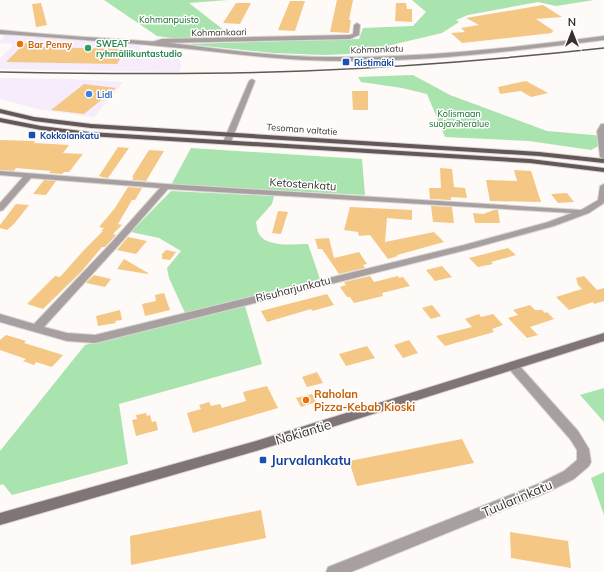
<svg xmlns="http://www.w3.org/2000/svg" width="604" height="572" viewBox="0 0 604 572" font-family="Mulish,sans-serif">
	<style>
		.commercial { fill: #f7ecfc }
		.green { fill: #a9e3ad }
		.building { fill: #f4c785 }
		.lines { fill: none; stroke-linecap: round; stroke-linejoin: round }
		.minor-casing { stroke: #d9d6d4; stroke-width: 2 }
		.tertiary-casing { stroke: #d9d6d4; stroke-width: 2 }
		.secondary-casing { stroke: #d9d6d4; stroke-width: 2 }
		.primary-casing { stroke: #d9d6d4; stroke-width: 2 }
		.minor { fill: #a8a0a0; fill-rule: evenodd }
		.tertiary { fill: #a8a0a0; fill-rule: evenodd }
		.secondary { fill: #807575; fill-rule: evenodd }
		.primary { fill: #645757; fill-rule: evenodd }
		.rail { stroke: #5f5956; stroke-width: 1.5 }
		.food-dot { fill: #e8710a; stroke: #fff; stroke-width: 1.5 }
		.leisure-dot { fill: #2e9e5b; stroke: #fff; stroke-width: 1.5 }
		.transit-dot { fill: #1a4fb4; stroke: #fff; stroke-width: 1.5 }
		.shop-dot { fill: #3f7fe0; stroke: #fff; stroke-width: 1.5 }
		.labels { text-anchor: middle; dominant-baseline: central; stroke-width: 3; stroke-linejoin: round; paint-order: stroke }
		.far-park-label { font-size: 9px; fill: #136927; stroke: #fff }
		.far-street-label { font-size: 9px; fill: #37312e; stroke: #fff }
		.far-leisure-label { font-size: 9px; font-weight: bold; fill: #27864d; stroke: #fff; text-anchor: start }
		.far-food-label { font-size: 9px; font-weight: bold; fill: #c56008; stroke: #fff; text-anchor: start }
		.far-transit-label { font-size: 9px; font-weight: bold; fill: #164399; stroke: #fff; text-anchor: start }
		.far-shop-label { font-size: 9px; font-weight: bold; fill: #366cbe; stroke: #fff; text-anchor: start }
		.street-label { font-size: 11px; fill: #37312e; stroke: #fff }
		.food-label { font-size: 11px; font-weight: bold; fill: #c56008; stroke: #fff; text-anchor: start }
		.near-street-label { font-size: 13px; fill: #37312e; stroke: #fff }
		.near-transit-label { font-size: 13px; font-weight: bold; fill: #164399; stroke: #fff; text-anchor: start }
	</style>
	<rect width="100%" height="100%" fill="#fdfaf8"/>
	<path class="commercial" d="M3,35L141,44L140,50L178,53L181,67L179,72L0,69V58L13,45L10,43L0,44V40L4,38Z
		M0,78L70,79L123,82L94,117L41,110L0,99Z"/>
	<path class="green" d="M104,0H228L189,3L234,38H171L157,36Z
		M412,0H594L556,6L538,2L468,15L456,20L459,22L442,33L391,45L373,53L324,55L274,53L185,44L359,39L363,28L413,26L426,12Z
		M413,75L450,95L547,131L604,136V143L591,150L529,141L445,137L427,94L402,88L361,82L358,77Z
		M191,148L362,159L365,195L171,185Z
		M171,191L274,196L272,204L256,222C257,226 257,231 259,234C267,248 295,244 308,244L320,279L185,313L169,278L167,268L181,251L159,238L131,232Z
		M245,306L262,364L119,404L128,464L12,495L3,484L0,485V451L85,345Z
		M604,388V422L580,395Z
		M604,472V515L591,478Z"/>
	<path class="building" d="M337,0H353L349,20H351L349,33L330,32Z
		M290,1H305L295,31L278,30Z
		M41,3L47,25L36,27L32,4Z
		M236,3H251L240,24L223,23Z
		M396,3H406L407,9H412V22L395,21Z
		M543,5L562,17L536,19L554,31L551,32L552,33L462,43L451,33L465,32L461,28L479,25L466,18Z
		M25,43H41L37,47L126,49L117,64L6,62Z
		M526,81L548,93L531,97L521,91L500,94L498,87Z
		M84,84L116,88L84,114L51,110Z
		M352,91H368V110H353Z
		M0,140L35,141L34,143L69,145L63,153L83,154L69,172H64L62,174L49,173L51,171L16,168L14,171L0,170Z
		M118,147L129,148L108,178L102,177L99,176Z
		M149,150L164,151L146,181L132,180L134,177H132Z
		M440,168L452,169L454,187L465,188L467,198L451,197V200L430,199L429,188H441Z
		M514,170L531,171L541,202L490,201L486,180L517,181Z
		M44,180L56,181L46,195L33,194Z
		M128,187L142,188L135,200H132L118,224L122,225L113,234L116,235L105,247H102L81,272L43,309L27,304L55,276L60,277L84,250L103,231H101L104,228L99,227L115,208Z
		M567,193L574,202L558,203L551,194Z
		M16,204L29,205L14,224L7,230L0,228V225Z
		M431,206L452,207L454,223L433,222Z
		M350,207L412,210V220L387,218L385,242L434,232L444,242L397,255L398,256L388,259L370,235L359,236L358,232L344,230Z
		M494,210H498L500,223H475L473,213L483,214Z
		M278,211L288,212L281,234L272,233Z
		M128,237L147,241L136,254L117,250Z
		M329,238L334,258L359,252L367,264L363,265L365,268L339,274L322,249H318L315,239Z
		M508,248L516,255L491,262L493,264L478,267L469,258Z
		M166,250L176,252L170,260L162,259V254Z
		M124,259L148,273V274L117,269Z
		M442,266L452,277L435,281L426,270Z
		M94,275L111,279L105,287L86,283Z
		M370,276L374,282L398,276L399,278L403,277L410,286L382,293L383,296L354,303L350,297H347L340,287L346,285L344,282Z
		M584,276L597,290L604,288V301L594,304L593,302L569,310L556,297L582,289L578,285L576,278Z
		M164,293L170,310L145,316L142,304L156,301L155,295Z
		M327,294L334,305L312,311L311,309L267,322L261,311Z
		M432,305L441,316L431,319L422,308Z
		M530,305L535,310H542L545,313L547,312L554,319L530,327L538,335L527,338L508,318L518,315L513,310Z
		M120,310L122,320L115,321L116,323L98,326L96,316Z
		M479,314L481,317L493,314L503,325L492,329L494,332L445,346L436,336L472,327L465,319Z
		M6,335L26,341L24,343L63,355L52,367L36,362L34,365L23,361L26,359L0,350V340Z
		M409,340L418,353L403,358L394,345Z
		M367,346L375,358L346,366L339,354Z
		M317,372L323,383L307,387L302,377Z
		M267,386L278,408L193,433L187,413L201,409L199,405L209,402L211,406L220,404L222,408L246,401L243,392Z
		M312,394L316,402L301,407L296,398Z
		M146,413L147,416L150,415L152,422L156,421L158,430L136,436L132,420L137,419L136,415Z
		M462,439L474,463L357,486L349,461Z
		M261,510L266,538L131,565L130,536Z
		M510,532L568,541L571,568L511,558Z"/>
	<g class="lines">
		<g class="minor-casing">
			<path id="minor" d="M357,23L360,25L359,35L350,39L162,43L152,45L149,43L162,39L349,35L353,34L354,25Z
				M252,79L255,81L231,142L227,144H224L223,142L249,81Z
				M601,124H604V159L600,157L597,131Z
				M0,171L166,184L581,210L598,200L600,186L604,184V203L589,213L554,226L470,249L95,343L67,341L0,322V314L34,324L111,243L160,188L31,178L3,210L0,211V203L23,177L0,175ZM168,189L572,213L548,222L464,245L95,335L67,333L44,327L117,247Z
				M513,362L517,363L578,431L589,449L591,462L589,466L574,479L548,492L351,572H326L328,567L538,484L564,471L577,460V450L570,439L509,369L507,366L509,363Z"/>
		</g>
		<g class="tertiary-casing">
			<path id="tertiary" d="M0,30C57,36 113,38 170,43C223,49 275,57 328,57C420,58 512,48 604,36V40C505,52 405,65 305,60C260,58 215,51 169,47C119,42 69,39 18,35L0,34Z"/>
		</g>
		<g class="secondary-casing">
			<path id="secondary" d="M604,333V341L256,451L0,525V513L256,441Z"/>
		</g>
		<g class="primary-casing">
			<path id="primary" d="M0,109L34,117L91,124L539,152L604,159V163L539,156L91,128L34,121L0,113Z
				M0,118L41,126L89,132L530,159L604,168V172L530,163L89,136L41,130L0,122Z"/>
		</g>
		<use href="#minor" class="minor"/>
		<use href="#tertiary" class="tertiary"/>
		<use href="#secondary" class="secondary"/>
		<use href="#primary" class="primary"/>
		<path class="rail" d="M0,72C101,74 203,75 304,71C404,67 504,59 604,48"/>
	</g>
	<g class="food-dot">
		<circle cx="20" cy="44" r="4"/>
		<circle cx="306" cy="400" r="4"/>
	</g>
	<circle class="leisure-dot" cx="88" cy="48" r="4"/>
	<g class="transit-dot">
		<rect x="342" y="58" width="8" height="8" rx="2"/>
		<rect x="28" y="131" width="8" height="8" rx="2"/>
		<rect x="259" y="456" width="8" height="8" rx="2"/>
	</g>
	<circle class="shop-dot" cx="89" cy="94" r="4"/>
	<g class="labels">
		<g class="far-park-label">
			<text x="169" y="19">Kohmanpuisto</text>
			<text x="459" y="113">Kolismaan<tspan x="459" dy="10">suojaviheralue</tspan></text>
		</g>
		<g class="far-street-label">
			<text transform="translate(219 32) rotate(-1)">Kohmankaari</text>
			<text transform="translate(377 49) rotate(-2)">Kohmankatu</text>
			<text transform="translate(302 129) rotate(4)">Tesoman valtatie</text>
		</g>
		<g class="far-leisure-label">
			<text x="96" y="43">SWEAT<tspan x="96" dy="10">ryhmäliikuntastudio</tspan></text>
		</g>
		<g class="far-food-label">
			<text x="28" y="44">Bar Penny</text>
		</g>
		<g class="far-transit-label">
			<text x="354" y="62">Ristimäki</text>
			<text x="40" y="135">Kokkolankatu</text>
		</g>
		<g class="far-shop-label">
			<text x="97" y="94">Lidl</text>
		</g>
		<g class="street-label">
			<text transform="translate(303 184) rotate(4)">Ketostenkatu</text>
			<text transform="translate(293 289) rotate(-14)">Risuharjunkatu</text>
		</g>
		<g class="food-label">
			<text x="314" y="394">Raholan<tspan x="314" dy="13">Pizza-Kebab Kioski</tspan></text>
		</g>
		<g class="near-street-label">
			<text transform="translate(303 432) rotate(-17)">Nokiantie</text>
			<text transform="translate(517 498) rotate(-23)">Tuularinkatu</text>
		</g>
		<g class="near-transit-label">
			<text x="271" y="460">Jurvalankatu</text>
		</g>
	</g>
	<g transform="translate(572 32)" stroke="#ffffff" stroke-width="3" paint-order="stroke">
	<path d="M0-3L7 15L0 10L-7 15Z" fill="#37312e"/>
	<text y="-6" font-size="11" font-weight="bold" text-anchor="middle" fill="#37312e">N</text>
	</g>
</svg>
